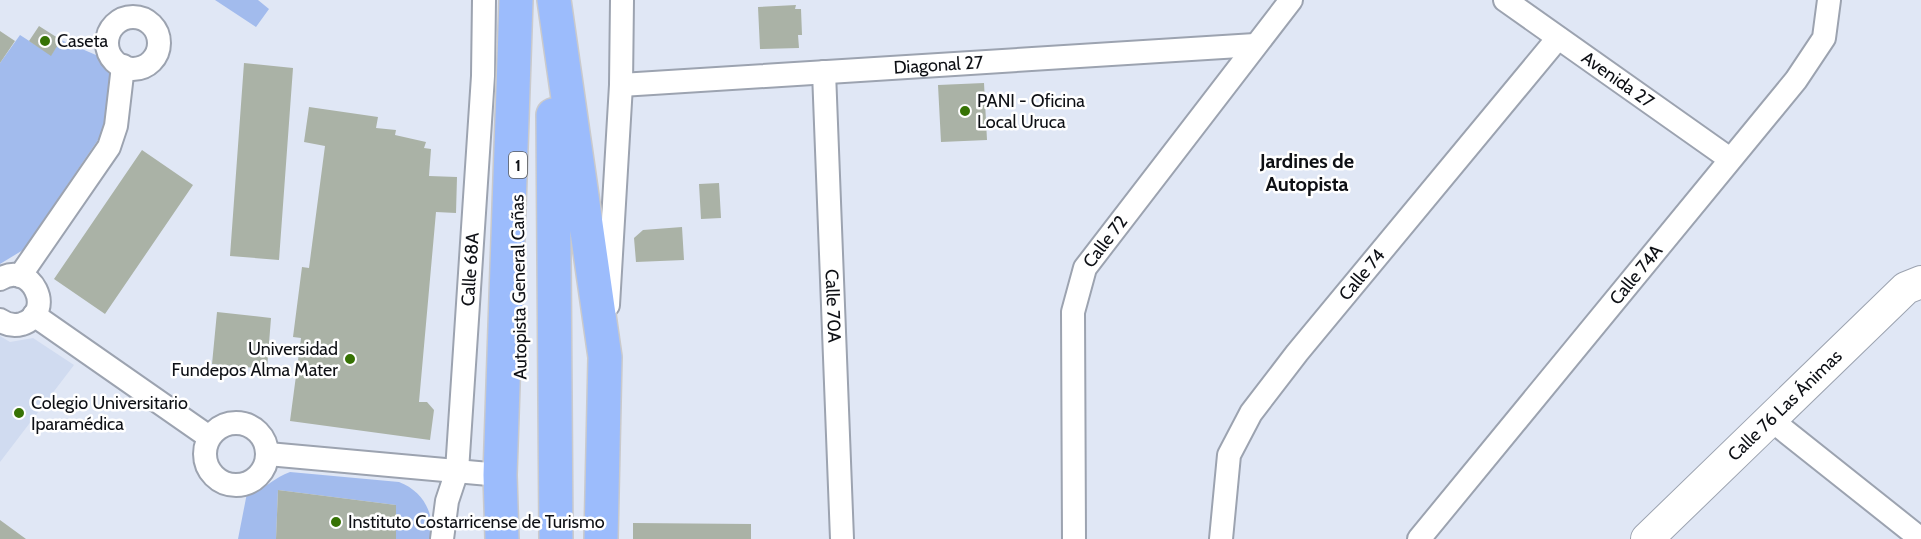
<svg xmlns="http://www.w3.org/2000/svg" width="1921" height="539" viewBox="0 0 1921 539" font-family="Cabin,sans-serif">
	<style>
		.built { fill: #d0dbf0 }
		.green { fill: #a2bbed }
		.building { fill: #aab2a6 }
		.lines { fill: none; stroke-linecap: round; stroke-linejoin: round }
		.street-casing { stroke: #9ca3b0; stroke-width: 26 }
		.secondary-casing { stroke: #9ca3b0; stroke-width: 34 }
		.highway-casing { stroke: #cacacc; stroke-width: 36 }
		.street { stroke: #fff; stroke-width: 22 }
		.secondary { stroke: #fff; stroke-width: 32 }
		.highway { stroke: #9cbcfc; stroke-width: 33 }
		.poi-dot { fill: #367204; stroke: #fff; stroke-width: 2 }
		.labels { text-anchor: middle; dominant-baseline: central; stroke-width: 5; stroke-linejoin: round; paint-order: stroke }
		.shield { fill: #fff; stroke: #56585b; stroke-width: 1.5 }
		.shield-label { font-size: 16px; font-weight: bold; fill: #0e1015 }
		.poi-label { font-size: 18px; fill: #0e1015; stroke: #fff; text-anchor: start }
		.street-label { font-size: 18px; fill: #0e1015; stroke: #fff }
		.neighbourhood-label { font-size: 20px; font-weight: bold; fill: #0e1015; stroke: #fff }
	</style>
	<rect width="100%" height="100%" fill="#e0e7f5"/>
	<path class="built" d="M0,336L10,342L33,338L74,365L0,462Z"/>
	<path class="green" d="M215,0H258L269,9L256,27Z
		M20,35L51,55L61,40L103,58L113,73L102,134L23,250L0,264V63Z
		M290,472L399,482C423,491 436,514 430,539H396V505L278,490L276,539H238L247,493C265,491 272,478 290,472Z"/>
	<path class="building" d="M796,5L795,9H801L802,35H798L799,48L760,49L758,7Z
		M39,26L61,40L51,56L29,41Z
		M0,31L15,41L0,63Z
		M244,63L293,68L279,260L230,256Z
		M984,83L987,140L941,142L938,85Z
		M309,107L378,117L376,128L396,130L395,135L426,142L424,148L431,149L429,176L457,177L456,213L436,212L419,402H427L434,410L430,440L290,421L301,338L293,337L302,267L309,268L325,146L304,142Z
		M142,150L193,185L105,314L54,279Z
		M719,183L721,218L701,219L699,184Z
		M682,227L684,260L636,262L634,238L643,230Z
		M217,312L271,318L267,369L212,364Z
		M278,490L396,505V539H276Z
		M0,520L26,539H0Z
		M633,523L751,524V539H633Z"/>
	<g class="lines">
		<g class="street-casing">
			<g id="street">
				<path id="s1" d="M1505,0L1730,159"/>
				<circle cx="133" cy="43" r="26"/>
				<path id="s2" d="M824,72L842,539"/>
				<path id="s3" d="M621,85L1255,45"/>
				<path d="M20,276L109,147L116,126L123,66"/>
				<path d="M0,279C31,260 57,312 22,324C15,326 7,325 0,320"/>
				<path d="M608,305L621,85L622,0"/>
				<path d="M34,315L209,437"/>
				<path d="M1770,419L1921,539"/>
				<circle cx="236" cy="454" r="31"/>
				<path d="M268,454L500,475"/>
				<path id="s4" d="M442,539L447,501L457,471L483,76L484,0"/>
				<path id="s5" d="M1074,539L1073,312L1085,268L1291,0"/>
				<path id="s6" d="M1221,539L1229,455L1251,413L1297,353L1558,38"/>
				<path id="s7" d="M1419,539L1796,80L1824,38L1829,0"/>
			</g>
		</g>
		<g class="secondary-casing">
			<g id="secondary">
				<path id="s8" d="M1647,539L1906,288L1921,282"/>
			</g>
		</g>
		<g class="highway-casing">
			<path id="highway" d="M554,0L605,357L601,539
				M553,115L556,539
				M502,539L500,475L516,0"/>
		</g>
		<use href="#street" class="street"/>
		<use href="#secondary" class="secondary"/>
		<use href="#highway" class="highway"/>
	</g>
	<g class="poi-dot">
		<circle cx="45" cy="41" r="6"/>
		<circle cx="965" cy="111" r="6"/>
		<circle cx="350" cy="359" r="6"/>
		<circle cx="19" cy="413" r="6"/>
		<circle cx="336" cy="522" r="6"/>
	</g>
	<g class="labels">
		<rect class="shield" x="509" y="152" width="18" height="26" rx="4.5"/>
		<g class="shield-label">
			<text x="518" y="165">1</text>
		</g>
		<g class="poi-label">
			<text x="57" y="41">Caseta</text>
			<text x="977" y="101">PANI - Oficina<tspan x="977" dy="21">Local Uruca</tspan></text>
			<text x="338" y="349" text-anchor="end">Universidad<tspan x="338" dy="21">Fundepos Alma Mater</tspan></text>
			<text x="31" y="403">Colegio Universitario<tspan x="31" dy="21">Iparamédica</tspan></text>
			<text x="348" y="522">Instituto Costarricense de Turismo</text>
		</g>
		<g class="street-label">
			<text stroke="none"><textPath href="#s3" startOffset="318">Diagonal 27</textPath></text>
			<text stroke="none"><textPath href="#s1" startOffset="138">Avenida 27</textPath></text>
			<text stroke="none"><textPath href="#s5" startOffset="306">Calle 72</textPath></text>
			<text stroke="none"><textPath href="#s4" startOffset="272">Calle 68A</textPath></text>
			<text stroke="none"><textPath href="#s6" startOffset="309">Calle 74</textPath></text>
			<text stroke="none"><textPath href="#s7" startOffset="342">Calle 74A</textPath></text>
			<text transform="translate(519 287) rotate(-91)">Autopista General Cañas</text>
			<text stroke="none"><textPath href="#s2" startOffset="234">Calle 70A</textPath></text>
			<text stroke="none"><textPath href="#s8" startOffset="192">Calle 76 Las Ánimas</textPath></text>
		</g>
		<g class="neighbourhood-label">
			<text x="1307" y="161">Jardines de<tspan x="1307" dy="23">Autopista</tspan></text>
		</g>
	</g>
</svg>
